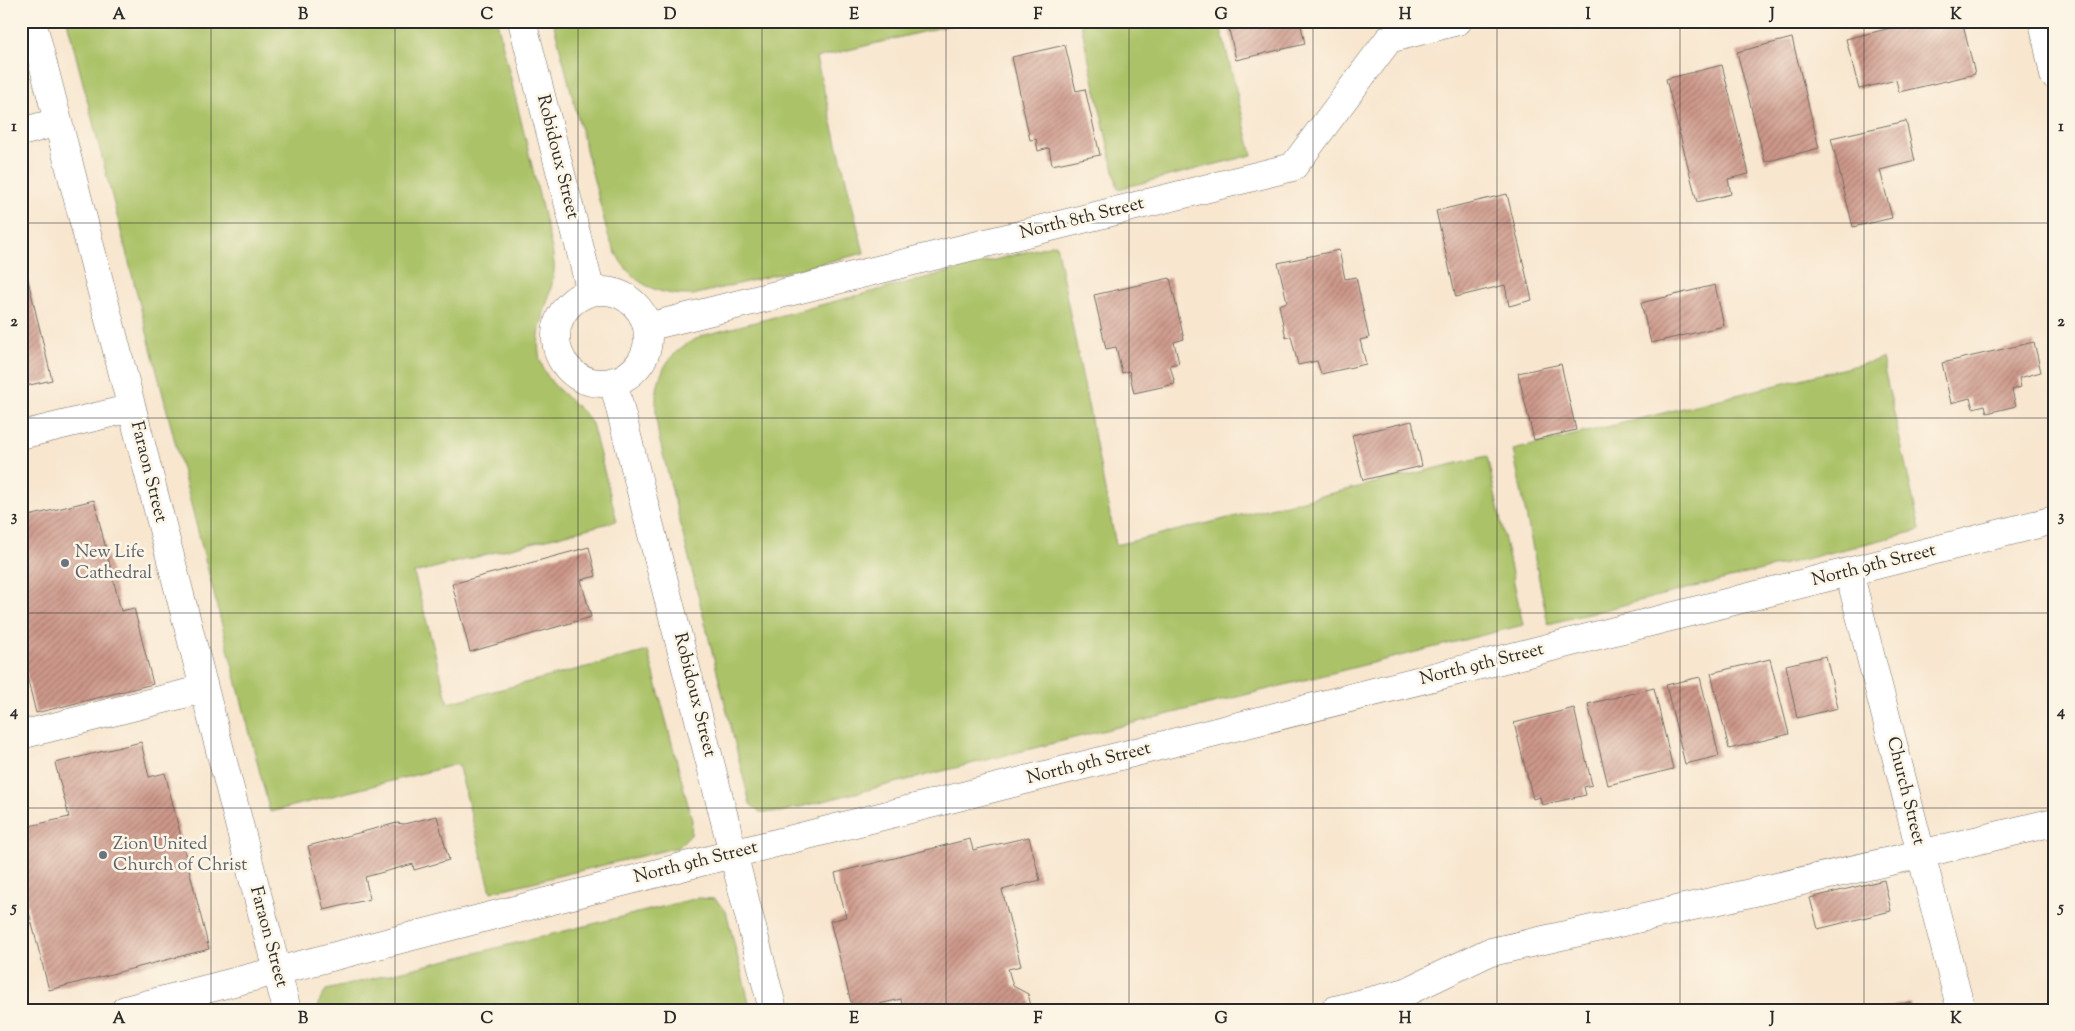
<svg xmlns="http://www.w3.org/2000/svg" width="2075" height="1031" viewBox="0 0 2075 1031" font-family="'Sorts Mill Goudy',serif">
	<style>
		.grass { fill: #abc267; stroke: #6b7649 }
		.building { fill: url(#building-hatch) }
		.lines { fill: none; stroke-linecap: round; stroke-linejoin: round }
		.minor-casing { stroke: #736c64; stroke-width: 29 }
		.minor { stroke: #fff; stroke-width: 28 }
		.grid { fill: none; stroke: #2b2b2b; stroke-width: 1; stroke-opacity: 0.55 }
		.worship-dot { fill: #6b7280; stroke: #fcf5e5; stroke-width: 2 }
		.labels { text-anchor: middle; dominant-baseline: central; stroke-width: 5; stroke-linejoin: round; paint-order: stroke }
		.street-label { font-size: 18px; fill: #2b2b2b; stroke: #fcf5e5 }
		.worship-label { font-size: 18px; fill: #5b616d; stroke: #fcf5e5; text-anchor: start }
		.neatline { fill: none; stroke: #2b2b2b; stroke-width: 2 }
		.grid-label { font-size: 16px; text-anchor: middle; font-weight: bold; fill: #2b2b2b }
	</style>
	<defs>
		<pattern id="building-hatch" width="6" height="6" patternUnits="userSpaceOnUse" patternTransform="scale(1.25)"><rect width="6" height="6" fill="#cd988a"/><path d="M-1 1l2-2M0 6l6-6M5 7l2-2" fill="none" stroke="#a77c71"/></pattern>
	</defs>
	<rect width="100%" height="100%" fill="#fcf5e5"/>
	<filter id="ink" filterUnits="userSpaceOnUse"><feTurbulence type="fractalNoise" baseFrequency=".02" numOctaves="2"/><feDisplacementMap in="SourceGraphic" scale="10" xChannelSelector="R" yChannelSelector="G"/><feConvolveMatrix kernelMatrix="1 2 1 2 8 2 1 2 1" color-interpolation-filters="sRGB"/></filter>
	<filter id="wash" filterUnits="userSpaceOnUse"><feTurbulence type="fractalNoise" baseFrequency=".0096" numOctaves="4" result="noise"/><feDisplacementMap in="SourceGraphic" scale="20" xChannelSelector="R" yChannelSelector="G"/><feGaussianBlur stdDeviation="1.12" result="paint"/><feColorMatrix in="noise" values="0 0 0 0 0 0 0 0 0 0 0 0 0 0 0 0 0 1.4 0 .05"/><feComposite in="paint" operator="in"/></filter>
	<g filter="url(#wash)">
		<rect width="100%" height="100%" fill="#f8e6cf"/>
		<path class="grass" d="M67,21H497L552,249C553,257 555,265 554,272C550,308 525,342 548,377C560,395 581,405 592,424L617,521L414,573L448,703L648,651L692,820L691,835L679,847L491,892L458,764L270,812Z
			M553,21H967L816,58L864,253L693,295C648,296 623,277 608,235Z
			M1080,21H1219L1252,155L1118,189Z
			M1056,244L1116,545L1487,456L1523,625L780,812H760L750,804L659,438C651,390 656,354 705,335Z
			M1882,359L1920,530L1548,624L1513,450Z
			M698,898L715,899L726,911L751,1010H318V1004L326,990Z"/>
		<g id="blocks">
			<path class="building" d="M1236,21H1300L1305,44L1236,60L1228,25L1237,23Z
				M1919,21H1962L1975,74L1899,92L1896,80L1859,89L1846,39Z
				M1792,38L1819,148L1765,162L1737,52Z
				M1065,45L1076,91L1085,89L1100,155L1052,165L1049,148L1038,151L1036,139L1030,140L1012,57Z
				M1722,65L1749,174L1728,179L1731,194L1697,202L1666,79Z
				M1906,121L1915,161L1880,170L1892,218L1853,227L1831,138Z
				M1507,194L1532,300L1509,306L1505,285L1456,297L1436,211Z
				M1339,250L1345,279L1356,277L1369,338L1360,340L1366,364L1321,374L1317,361L1298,365L1291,336L1286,338L1279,305L1287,302L1278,263Z
				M21,251L52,380L21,387Z
				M1170,278L1184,339L1174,342L1179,363L1170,365L1175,384L1134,393L1129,371L1122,373L1116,347L1106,349L1094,295Z
				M1715,285L1724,326L1651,343L1641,303Z
				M2034,342L2041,372L2019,378L2021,387L2012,390L2016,406L1987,413L1985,405L1973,408L1970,398L1951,403L1942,363Z
				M1561,364L1576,430L1534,440L1518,373Z
				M1412,421L1422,466L1363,480L1352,435Z
				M94,500L121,611L134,608L153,684L36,713L21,652V518Z
				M589,547L596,576L581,580L591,617L470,652L452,584Z
				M1826,656L1838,708L1797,718L1786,665Z
				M1770,659L1789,734L1729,749L1711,673Z
				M1700,677L1719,756L1685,764L1666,685Z
				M1654,688L1673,769L1608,785L1588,704Z
				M1574,708L1592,785L1584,787L1586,795L1542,805L1540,797L1533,799L1514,723Z
				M141,742L149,777L165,773L209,949L49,990L21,881V828L69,817L55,763Z
				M437,816L449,860L414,870L413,864L365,877L370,899L324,910L308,846L397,823L404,824Z
				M1029,837L1040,880L1002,890L1021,966L1008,969L1013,986L1028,994L1032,1010H903L901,999L853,1010L830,921L846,917L835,873L970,839L973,850Z
				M1884,880L1891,911L1818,929L1810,898Z
				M1910,1002L1912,1010H1882V1009Z"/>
		</g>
	</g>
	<g filter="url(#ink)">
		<use href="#blocks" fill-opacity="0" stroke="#736c64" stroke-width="1"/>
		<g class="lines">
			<g class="minor-casing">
				<path id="minor" d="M32,21L287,1010
					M522,21L591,292
					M2043,21L2054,75
					M21,132L58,122
					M556 337a46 46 0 1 1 92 0a46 46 0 1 1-92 0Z
					M647,327L1293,167L1389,39L1458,21
					M613,381L773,1010
					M21,435L132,408
					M1849,572L1961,1010
					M21,735L204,689
					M125,1010L697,863L2054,520
					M1335,1010L1406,992L1487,953L1921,854L2054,822"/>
			</g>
			<use href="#minor" class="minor"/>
		</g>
	</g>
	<path class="grid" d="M211,21V1010M395,21V1010M578,21V1010M762,21V1010M946,21V1010M1129,21V1010M1313,21V1010M1497,21V1010M1680,21V1010M1864,21V1010M21,223H2054M21,418H2054M21,613H2054M21,808H2054"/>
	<g class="worship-dot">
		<circle cx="65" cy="563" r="5"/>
		<circle cx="103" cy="855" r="5"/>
	</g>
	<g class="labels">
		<g class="street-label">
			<text transform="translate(557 157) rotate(76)">Robidoux Street</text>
			<text transform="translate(1082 219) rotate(-14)">North 8th Street</text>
			<text transform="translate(148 472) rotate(76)">Faraon Street</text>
			<text transform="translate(1874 566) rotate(-14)">North 9th Street</text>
			<text transform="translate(1482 665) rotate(-14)">North 9th Street</text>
			<text transform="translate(694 695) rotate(76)">Robidoux Street</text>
			<text transform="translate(1089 764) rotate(-14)">North 9th Street</text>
			<text transform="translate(1905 791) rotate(76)">Church Street</text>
			<text transform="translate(696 863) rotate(-14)">North 9th Street</text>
			<text transform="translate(268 937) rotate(75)">Faraon Street</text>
		</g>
		<g class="worship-label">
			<text x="75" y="553">New Life<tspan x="75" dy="21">Cathedral</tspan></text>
			<text x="113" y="845">Zion United<tspan x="113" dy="21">Church of Christ</tspan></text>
		</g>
	</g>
	<rect width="2075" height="1031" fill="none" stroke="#fcf5e5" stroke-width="55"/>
	<rect x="28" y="28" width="2020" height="976" class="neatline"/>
	<g class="grid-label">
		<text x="119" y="19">A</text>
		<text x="303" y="19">B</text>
		<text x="487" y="19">C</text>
		<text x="670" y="19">D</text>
		<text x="854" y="19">E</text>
		<text x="1038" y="19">F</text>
		<text x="1221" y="19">G</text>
		<text x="1405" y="19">H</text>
		<text x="1588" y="19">I</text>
		<text x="1772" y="19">J</text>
		<text x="1956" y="19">K</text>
		<text x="14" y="131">1</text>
		<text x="2061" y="131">1</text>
		<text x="14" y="326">2</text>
		<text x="2061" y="326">2</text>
		<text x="14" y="521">3</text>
		<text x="2061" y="521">3</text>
		<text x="14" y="716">4</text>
		<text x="2061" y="716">4</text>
		<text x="14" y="912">5</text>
		<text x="2061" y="912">5</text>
		<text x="119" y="1023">A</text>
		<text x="303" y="1023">B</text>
		<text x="487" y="1023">C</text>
		<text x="670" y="1023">D</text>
		<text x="854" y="1023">E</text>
		<text x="1038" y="1023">F</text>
		<text x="1221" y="1023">G</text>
		<text x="1405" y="1023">H</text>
		<text x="1588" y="1023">I</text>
		<text x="1772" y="1023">J</text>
		<text x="1956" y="1023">K</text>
	</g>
</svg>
